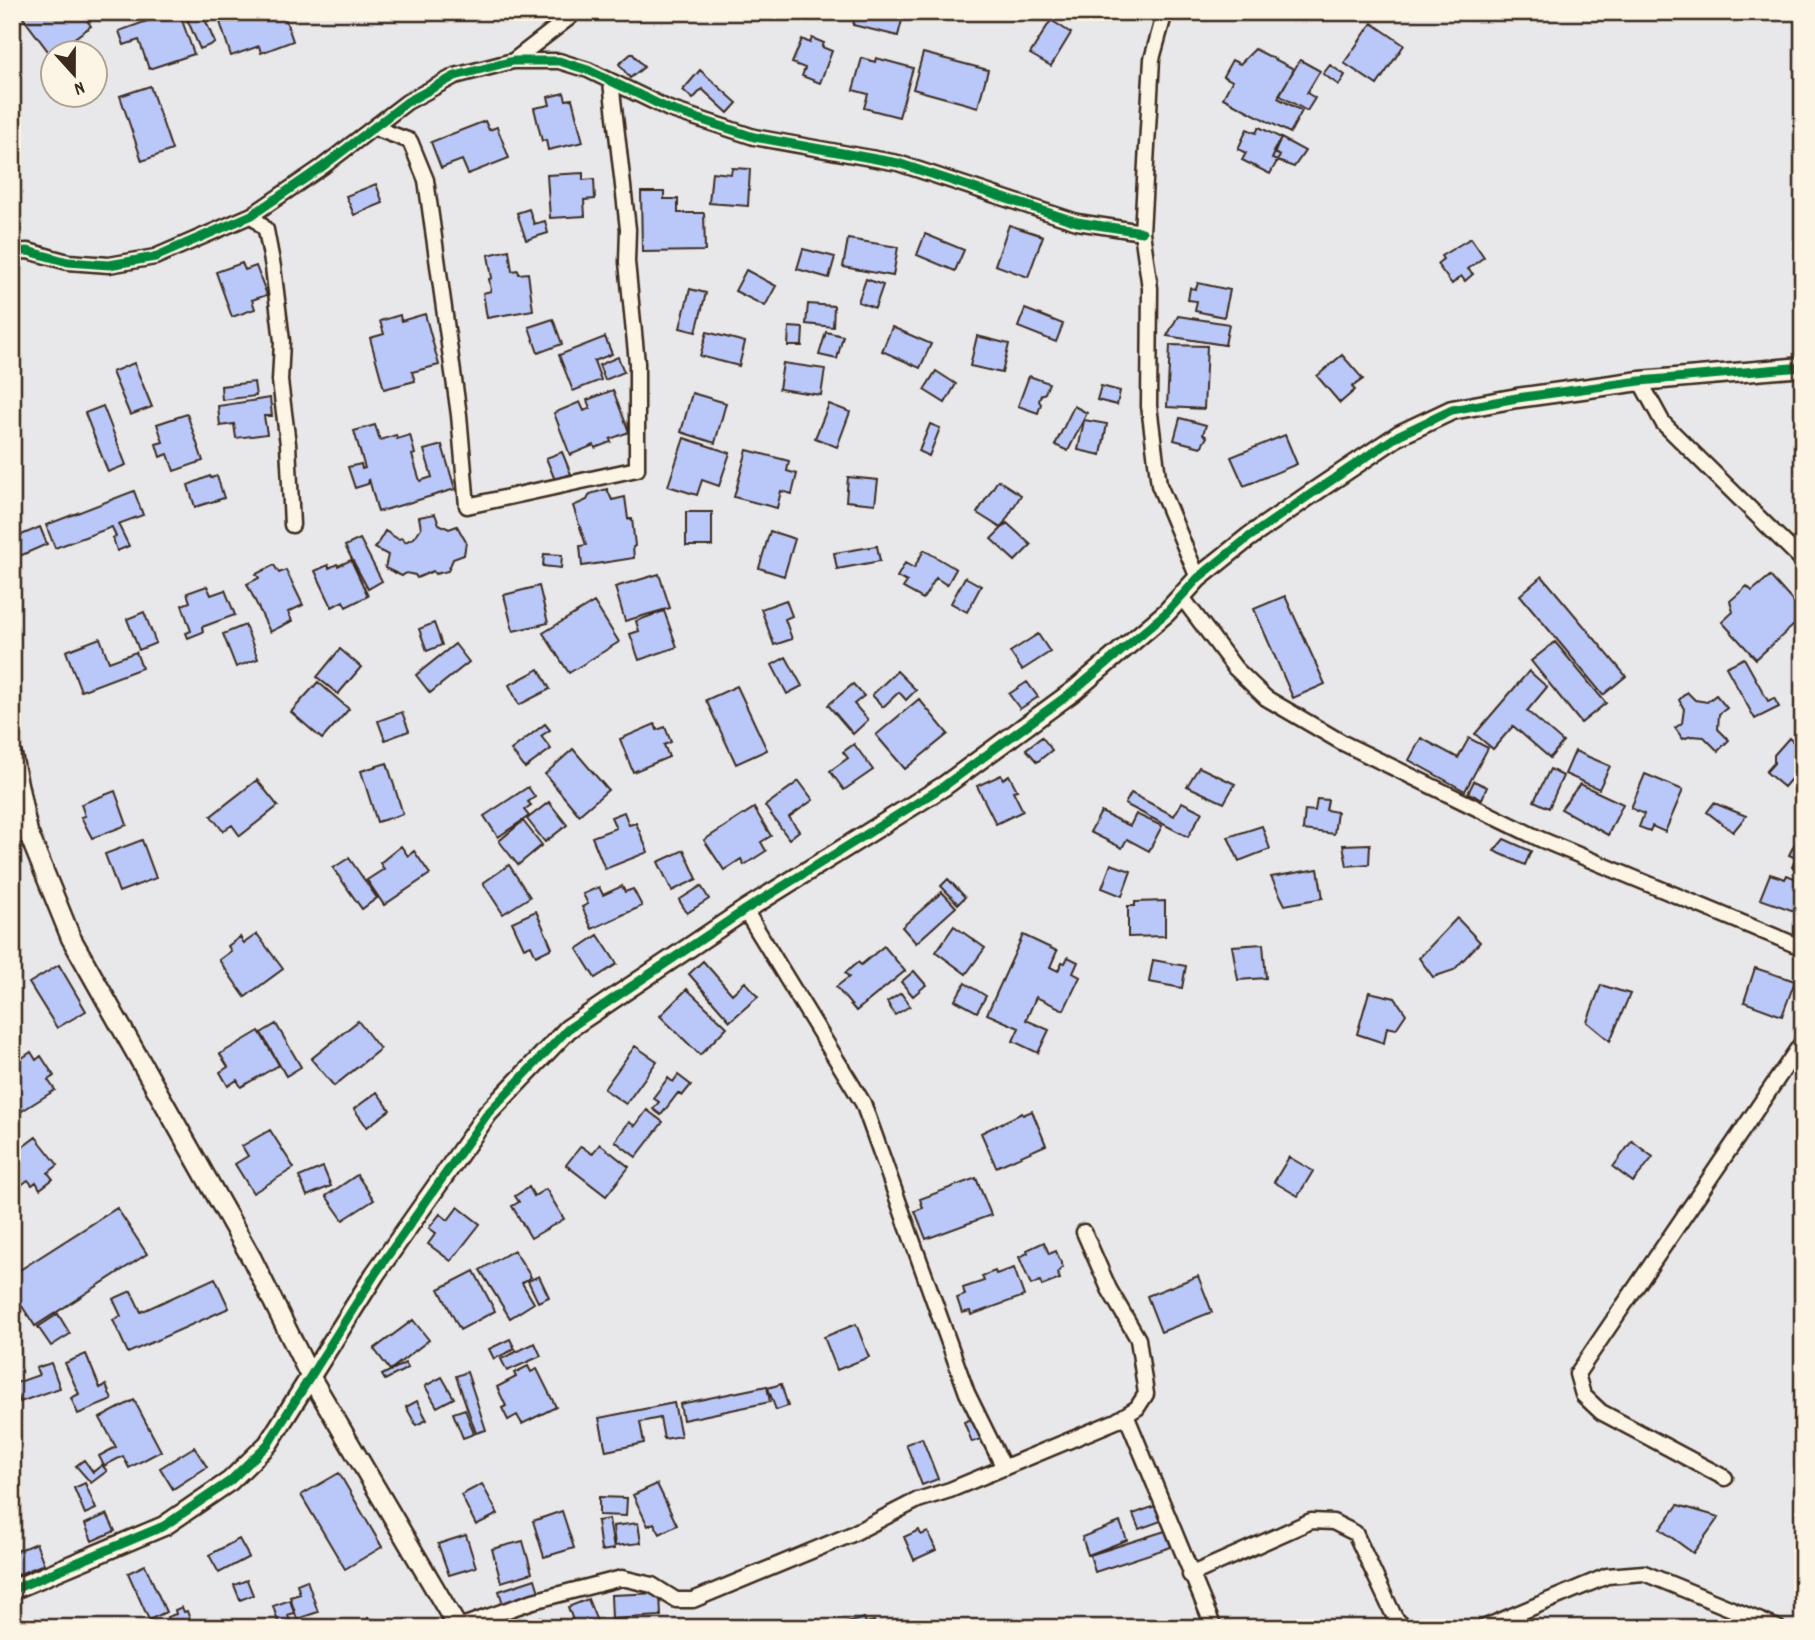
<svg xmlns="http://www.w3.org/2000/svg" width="1815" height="1640" viewBox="0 0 1815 1640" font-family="Dekko,sans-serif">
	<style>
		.building { fill: #bac8f9; stroke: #3b2a1e; stroke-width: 2 }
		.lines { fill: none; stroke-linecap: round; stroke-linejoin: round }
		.minor-casing { stroke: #3b2a1e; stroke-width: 19 }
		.tertiary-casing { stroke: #3b2a1e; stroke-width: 23 }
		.minor { stroke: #fcf5e5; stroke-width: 14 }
		.tertiary { stroke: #fcf5e5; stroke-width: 18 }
		.cycleway-casing { stroke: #fcf5e5; stroke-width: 13 }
		.cycleway { stroke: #00873e; stroke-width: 9 }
	</style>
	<rect width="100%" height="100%" fill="#e8e8eb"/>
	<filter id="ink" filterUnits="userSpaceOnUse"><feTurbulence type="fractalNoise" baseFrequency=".0143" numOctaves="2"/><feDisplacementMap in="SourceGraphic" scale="14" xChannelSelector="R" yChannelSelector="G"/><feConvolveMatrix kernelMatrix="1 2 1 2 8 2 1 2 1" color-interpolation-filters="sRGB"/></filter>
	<g filter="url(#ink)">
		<path class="building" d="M24,12H81L91,26L51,55L21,15Z
			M172,12H179L194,54L149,69L139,40L124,45L119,31Z
			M184,12H202L215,43L200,49Z
			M249,12H283L293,41L261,53L259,46L231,56L220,22Z
			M856,12H904L898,36L853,25Z
			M1051,20L1071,33L1051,66L1030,54Z
			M1372,23L1404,45L1377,85L1344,63Z
			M812,38L824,43L822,47L832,51L820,83L802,76L805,68L792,63L802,39L810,43Z
			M1255,49L1294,69L1278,98L1302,111L1290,133L1223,98L1232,81L1223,76L1232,60L1240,64Z
			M632,53L644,67L630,78L619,64Z
			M923,53L988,70L978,107L913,89Z
			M862,58L875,62L876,58L913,68L899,117L864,108L868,94L853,90Z
			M1300,60L1320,71L1307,93L1315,98L1307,111L1279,95Z
			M1330,65L1345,75L1339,85L1323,74Z
			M700,70L737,103L728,113L702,89L693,99L683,90Z
			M150,86L172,150L142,161L120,96Z
			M564,93L566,100L572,99L583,142L548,150L546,140L542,141L534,108L550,105L548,97Z
			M485,121L489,130L497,127L509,158L468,174L462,160L441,168L431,142Z
			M1259,127L1281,138L1273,152L1280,156L1270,174L1242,160L1246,153L1238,149L1247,129L1256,133Z
			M1281,138L1305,151L1294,167L1272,159Z
			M732,168L750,169L748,206L709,203L712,172L731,174Z
			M583,173V180L594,179L595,199L584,200L585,216L550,218L547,175Z
			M376,184L383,203L354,215L346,196Z
			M641,192H664V199H678V213H704L705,251L642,252Z
			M529,209L534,224L545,221L548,233L526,240L517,213Z
			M1009,225L1043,236L1028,277L995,265Z
			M925,234L964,250L955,271L917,255Z
			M1471,238L1484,257L1468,269L1473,274L1465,281L1461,276L1452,284L1437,264L1443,259L1441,256Z
			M848,239L898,247L893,276L843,267Z
			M803,249L835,257L829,278L797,269Z
			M509,250L512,271L518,270L519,274L528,273L533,310L487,318L483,293L491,291L489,279L492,278L488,255Z
			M242,263L245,270L256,266L267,295L252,300L255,309L232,317L216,272Z
			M746,270L776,286L765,306L735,291Z
			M866,279L883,285L875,308L858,302Z
			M1198,283L1230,290L1224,317L1195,311L1197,301L1188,300L1190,288L1196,289Z
			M690,289L706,293L696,332L680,328Z
			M808,304L834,306L833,327L806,324Z
			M1025,309L1063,324L1056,342L1018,327Z
			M425,314L439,365L412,372L415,381L384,389L370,338L384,334L380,321L400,315L401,321Z
			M1178,316L1229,324L1225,345L1167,336Z
			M553,319L562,344L538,353L529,327Z
			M789,327L803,328L802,346H788Z
			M892,327L931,344L920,368L882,351Z
			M707,332L745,342L739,366L700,356Z
			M826,332L843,336L837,359L819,355Z
			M977,336L1009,344L1002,373L970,366Z
			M605,337L612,354L594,361L601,380L573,391L559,355Z
			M1170,345L1207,346L1204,409L1167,407Z
			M1342,355L1363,379L1352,387L1355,390L1340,403L1317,376Z
			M618,357L624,372L605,380L599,365Z
			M134,363L152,407L130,415L112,372Z
			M783,363L825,369L821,395L779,389Z
			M936,371L956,384L945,403L924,390Z
			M1029,376L1049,383L1045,393L1041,395L1039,401L1041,404L1038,413L1018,406Z
			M254,382L256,396L222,400L221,386Z
			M1101,386L1120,391L1117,405L1097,400Z
			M613,390L629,432L610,439L611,442L595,448L594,445L570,455L554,413L580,402L584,411L590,408L587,400Z
			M692,393L726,403L715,443L681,432Z
			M270,398L272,416H264L267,434L236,438L234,424L220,426L218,406Z
			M829,404L850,412L837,447L815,438Z
			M103,406L126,465L108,472L85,413Z
			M1074,406L1087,413L1068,451L1055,445Z
			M187,414L203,461L174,471L168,454L160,457L156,444L163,442L157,424Z
			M1180,418L1206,425L1203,434L1207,437L1201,447L1174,440Z
			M1084,420L1107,424L1101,455L1078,450Z
			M930,424L940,428L929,456L919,451Z
			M375,425L380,440L396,435L397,439L410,435L415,454L412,455L420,481L432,477L424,450L442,445L455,489L378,512L369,479L368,484L355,488L348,467L361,464L362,469L365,468L354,431Z
			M1285,435L1297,464L1244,486L1231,457Z
			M684,438L730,453L719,486L702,480L697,495L668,486Z
			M747,450L789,461L787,471L797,474L792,494L781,491L777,508L734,497Z
			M562,452L571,474L555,480L546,458Z
			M210,476L211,478L217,476L224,498L195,507L188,485Z
			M848,477L878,480L875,504L846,501Z
			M998,480L1021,495L1001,528L977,513Z
			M607,489L612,500L625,497L628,519H632L635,546L633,547L634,558L582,566L580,546L586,545L573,506L587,500L590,494Z
			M134,491L143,515L118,524L129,546L117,551L113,538L116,537L112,527L55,548L46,525Z
			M686,512H712V546H686Z
			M435,514L439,524L449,529L457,526L466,542L464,555L453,559L448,571L435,574L433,571L417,578L415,575L406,573L402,576L385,568L388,555L375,548L385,531L398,539L403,538L405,542L414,538L421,528L419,517Z
			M1007,523L1031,545L1015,561L991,539Z
			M40,527L47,544L13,559L12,539Z
			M770,531L795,539L784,576L759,568Z
			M360,539L382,581L368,589L345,546Z
			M877,546L880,561L837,569L834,553Z
			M924,550L956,569L947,585L936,578L923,599L903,588L907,582L897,577L905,563L914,568Z
			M544,554L562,555L561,568L543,566Z
			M351,560L368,596L346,607L343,601L332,607L315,571L328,565L329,568L337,564L338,566Z
			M274,565L279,573L286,570L303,605L288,612L292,621L270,632L247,584L259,578L256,574Z
			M659,574L670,608L625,621L615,587Z
			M1542,576L1626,676L1603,695L1520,595Z
			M1770,576L1803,613V617L1756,659L1722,622L1733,612L1730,601L1747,586L1752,591Z
			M965,577L981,586L967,612L951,603Z
			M207,586L211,595L225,590L235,615L202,627L203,632L188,638L186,633L191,631L182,605L190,602L187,593Z
			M539,586L548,623L513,631L504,595Z
			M1285,596L1325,684L1293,698L1254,609Z
			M786,600L792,616L785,619L792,639L774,645L761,609Z
			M594,602L619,642L569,673L543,633Z
			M664,611L677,647L639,660L630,634L639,631L636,621Z
			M144,612L156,643L139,650L127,619Z
			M434,623L442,645L427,651L419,629Z
			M245,625L258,659L236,667L223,634Z
			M1038,634L1050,652L1022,670L1010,652Z
			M100,638L109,662L136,652L142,668L81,691L66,651Z
			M1555,642L1606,703L1581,723L1531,661Z
			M455,644L469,662L430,693L416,675Z
			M340,649L361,667L338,694L317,677Z
			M786,657L802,686L787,694L772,665Z
			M1744,658L1768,701L1774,698L1779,707L1755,719L1726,667Z
			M539,669L550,689L519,705L509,685Z
			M897,671L916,690L906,700L899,692L883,707L872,695Z
			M1529,671L1547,687L1527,711L1563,742L1550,758L1513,726L1493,749L1475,734Z
			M318,682L349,709L322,739L291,712Z
			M1027,682L1038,697L1020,709L1009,694Z
			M853,684L864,696L854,704L868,720L853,734L828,705Z
			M737,686L767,750L736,764L706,700Z
			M1687,692L1695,700L1707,702L1716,695L1727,708L1719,714L1718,729L1729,740L1718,751L1704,737L1691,736L1683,739L1675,728L1682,723L1684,709L1679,700Z
			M919,699L948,734L905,769L876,735Z
			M402,712L409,731L385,740L378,721Z
			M545,724L550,730L541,736L551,749L525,768L511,750Z
			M655,724L657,730L665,727L671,742L664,745L669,757L633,772L620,739Z
			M1042,737L1052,750L1037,762L1026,749Z
			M1421,738L1458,758L1469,738L1488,748L1465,791L1409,760Z
			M1789,738L1803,750V765L1784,787L1766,772L1774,763V755Z
			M854,744L873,770L844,790L830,771L848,758L843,752Z
			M573,749L608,790L579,815L545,774Z
			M1575,751L1610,766L1599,789L1565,774Z
			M387,763L403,814L377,822L361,771Z
			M1199,767L1235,784L1224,803L1187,786Z
			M1550,769L1563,776L1549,808L1534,801Z
			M1645,774L1683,790L1665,832L1652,826L1650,831L1639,827L1644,814L1631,808Z
			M1001,775L1003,779L1009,775L1017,790L1013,791L1023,811L996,824L977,786Z
			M257,780L278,806L240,836L232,825L223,831L211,816Z
			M799,781L813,800L789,817L799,831L789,839L765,806Z
			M1474,781L1487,787L1482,799L1468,793Z
			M1580,784L1623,804L1608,835L1561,809Z
			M528,787L535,797L528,802L531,805L524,810L529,816L498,837L484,816Z
			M115,791L127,825L92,838L81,817L85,816L81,804Z
			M1131,793L1174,816L1182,802L1202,812L1188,837L1125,804Z
			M1317,799L1328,800L1326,810L1337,812L1334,834L1303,830L1305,810L1315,811Z
			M549,802L567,825L545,842L527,819Z
			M1714,803L1746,816L1733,832L1707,812Z
			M754,808L771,836L761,842L766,851L744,865L741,859L724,870L704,840Z
			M624,812L629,825L636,823L648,852L605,869L592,837L616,828L611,817Z
			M1101,812L1130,826L1136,814L1162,826L1149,851L1127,839L1122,848L1090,832Z
			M523,821L542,845L518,865L499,841Z
			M1262,826L1270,849L1239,861L1228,837Z
			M1799,835L1803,837V872L1792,867L1796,858L1789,855Z
			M1504,839L1531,851L1525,865L1494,851Z
			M142,840L156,878L119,892L105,854Z
			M1370,844L1369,864L1347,866L1343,845Z
			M401,846L408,856L414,851L430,874L384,905L367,880L384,869L380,863Z
			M684,850L697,879L672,891L658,862Z
			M349,858L377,898L362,909L333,868Z
			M1111,864L1131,871L1122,896L1102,888Z
			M509,865L530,897L503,914L483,883Z
			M1318,869L1323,898L1285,905L1271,877Z
			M1770,874L1785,879L1787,875L1799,880L1797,884L1803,885V905L1800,913L1760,899Z
			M948,879L965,897L958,904L941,886Z
			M622,886L625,892L633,889L642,906L592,929L582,907L588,904L583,894L599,887L603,895Z
			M701,886L709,899L687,913L679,900Z
			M942,892L956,907L916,943L902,927Z
			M1165,901V936L1128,937V906H1135V902Z
			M536,911L552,948L536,956L531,945L524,948L512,922Z
			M1457,918L1480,942L1454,970L1433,977L1419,958Z
			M954,926L985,948L966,974L936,952Z
			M257,934L283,969L245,997L219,960L231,951L228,946L240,937L244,943Z
			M598,935L617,964L595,978L577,949Z
			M1023,935L1057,951L1050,967L1058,971L1062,962L1065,963L1068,957L1078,962L1073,973L1080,977L1064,1010L1036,997L1026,1020L1049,1030L1038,1053L1013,1041L1019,1028L987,1014Z
			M1263,944L1266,978L1238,980L1232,946Z
			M884,946L905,971L856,1011L836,987L849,977L845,973L858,962L861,965Z
			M1153,960L1186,966L1182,988L1149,982Z
			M703,961L732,994L745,982L758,997L730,1021L689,974Z
			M59,965L86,1011L57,1028L29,983Z
			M1755,968L1795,981L1782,1016L1744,1002Z
			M914,971L926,985L913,996L901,982Z
			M965,983L986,996L977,1012L955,1000Z
			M1601,985L1630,994L1610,1041L1587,1022Z
			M687,989L727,1027L700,1055L660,1016Z
			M1369,992L1395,998L1406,1014L1396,1029L1387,1027L1384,1043L1357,1034Z
			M901,993L910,1006L895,1015L887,1002Z
			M358,1021L380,1049L334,1086L311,1059Z
			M276,1024L301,1067L286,1076L261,1033Z
			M259,1031L279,1065L241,1087L237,1080L228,1086L220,1072L228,1067L220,1054Z
			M635,1046L657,1061L626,1104L604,1089Z
			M31,1052L36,1060L41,1056L54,1076L48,1080L55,1090L22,1111L12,1096V1065Z
			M678,1075L691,1085L682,1096L678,1093L661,1115L653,1109L659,1102L653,1098L668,1078L673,1082Z
			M377,1092L390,1110L367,1127L354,1109Z
			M647,1110L663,1122L636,1157L615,1141L629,1122L635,1126Z
			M1032,1111L1046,1145L996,1167L981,1133L1022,1113L1023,1115Z
			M270,1130L294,1168L253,1193L235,1164L248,1156L242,1146Z
			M36,1137L58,1165L48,1173L53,1179L40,1189L36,1182L32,1185L28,1180L17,1188L12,1181V1155Z
			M1632,1141L1653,1157L1633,1182L1613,1167Z
			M600,1144L629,1167L606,1196L566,1165L581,1146L592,1154Z
			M1289,1157L1313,1171L1298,1196L1274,1182Z
			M323,1167L331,1186L307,1196L299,1177Z
			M357,1175L374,1200L343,1220L326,1196Z
			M976,1178L991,1215L926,1239L915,1211L923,1208L920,1199Z
			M529,1187L534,1196L546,1189L564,1219L531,1238L512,1206L519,1202L515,1196Z
			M458,1207L480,1224L451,1261L428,1244L436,1233L429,1228L440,1214L448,1220Z
			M117,1208L147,1254L35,1326L12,1291V1275Z
			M1044,1242L1049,1254L1056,1251L1063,1267L1057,1273L1060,1279L1042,1286L1040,1281L1031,1285L1019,1257L1028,1253L1027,1250Z
			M514,1250L531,1277L522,1283L534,1303L510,1318L480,1270Z
			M1014,1268L1024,1296L971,1315L970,1311L962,1313L957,1298L965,1295L963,1288L984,1281L982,1276L995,1271L996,1274Z
			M474,1271L495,1311L460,1330L439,1289Z
			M539,1276L549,1297L538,1302L528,1281Z
			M1198,1276L1212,1312L1161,1332L1147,1296Z
			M215,1278L229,1308L128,1353L113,1320L121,1316L113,1299L131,1291L141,1312Z
			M58,1314L70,1334L51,1346L38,1327Z
			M413,1320L429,1340L390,1370L374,1349Z
			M856,1324L869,1357L837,1370L824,1337Z
			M510,1339L515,1349L494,1359L489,1349Z
			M535,1343L541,1356L507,1371L501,1359Z
			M86,1354L100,1388L106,1385L112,1400L78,1414L71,1398L79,1394L65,1363Z
			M51,1363L60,1388L20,1402L13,1384L39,1375L36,1368Z
			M405,1363L408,1368L385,1380L382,1375Z
			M528,1366L531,1372L537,1369L556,1407L522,1424L517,1415L508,1420L502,1408L506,1406L497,1387L516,1377L514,1373Z
			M467,1372L486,1430L476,1433L456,1376Z
			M442,1377L454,1398L437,1407L425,1386Z
			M781,1384L788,1406L776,1410L768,1388Z
			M767,1386L770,1402L683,1420L680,1404Z
			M134,1400L161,1451L129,1468L123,1456L104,1466L99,1456L116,1447L100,1418Z
			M417,1401L427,1420L416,1425L406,1407Z
			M674,1403L681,1436L664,1439L660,1418L640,1422L644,1443L606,1451L599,1418Z
			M465,1409L474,1434L463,1438L453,1413Z
			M976,1417L984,1438L972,1442L964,1422Z
			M922,1438L938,1479L922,1485L906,1444Z
			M194,1447L207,1467L173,1489L160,1468Z
			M84,1460L93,1472L102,1465L107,1471L91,1483L76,1466Z
			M339,1473L382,1547L345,1569L301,1495Z
			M85,1483L96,1509L85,1514L74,1488Z
			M482,1484L498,1514L476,1525L461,1495Z
			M657,1484L677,1525L660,1534L654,1523L648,1526L633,1495Z
			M599,1497L627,1498L626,1516L599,1515Z
			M1678,1505L1719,1517L1693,1553L1660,1529Z
			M1155,1506L1161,1521L1139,1529L1133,1514Z
			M562,1511L574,1548L544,1557L533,1521Z
			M107,1514L115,1531L92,1541L85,1524Z
			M609,1519L614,1549L601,1551L597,1521Z
			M1120,1522L1127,1540L1088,1555L1082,1537Z
			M638,1523L641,1543L615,1546L613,1526Z
			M919,1530L921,1535L928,1532L936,1550L914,1560L904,1537Z
			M1165,1531L1171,1547L1095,1572L1090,1555Z
			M466,1535L476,1567L449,1575L438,1544Z
			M239,1539L249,1557L219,1573L209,1555Z
			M523,1541L532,1573L501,1582L492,1549Z
			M36,1543L44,1564L12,1577V1553Z
			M145,1565L166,1612L149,1620L128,1573Z
			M535,1579L539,1592L503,1604L499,1591Z
			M247,1580L253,1595L240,1600L234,1585Z
			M307,1580L318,1612L297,1619L290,1597L300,1594L297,1584Z
			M660,1593L661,1616L612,1619L611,1595Z
			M588,1599L598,1624L588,1628H576L568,1607Z
			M290,1600L294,1613L288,1615L291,1625L280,1628L273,1606Z
			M182,1607L184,1612L187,1611L193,1628H171L167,1617L176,1614L175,1610Z
			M540,1617L541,1623L548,1622L550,1628H520L518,1623Z
			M368,1618L391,1625L390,1628H365Z
			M864,1618L866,1623L874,1621L876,1628H849L847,1623Z"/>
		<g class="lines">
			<g class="minor-casing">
				<path id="minor" d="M1165,12L1152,59L1142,232L1150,288L1149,406L1159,485L1198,578
					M513,61L570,17L572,12
					M375,128L410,141L426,180L459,415L467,506L637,469V363L627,262L628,229L611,82
					M252,215L266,230L273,267L282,341L280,381L288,444L292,525
					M12,252L28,251L68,262L109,265L155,257L252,215L322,167L407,102L455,76L513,61H559L588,70L669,109L754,137L898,163L1077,222L1142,232
					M1640,381L1663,423L1803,561
					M1181,596L1235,668L1266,698L1343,743L1540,839L1803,948
					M745,910L863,1103L967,1393L1004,1468
					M1126,1415L1214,1628
					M1725,1478L1601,1412L1583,1395L1577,1374L1803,1041
					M1190,1575L1311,1521L1333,1522L1355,1533L1395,1618L1405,1628
					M456,1628L533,1601L622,1578L652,1585L676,1600H693L850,1535L918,1500L950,1490L1116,1421L1137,1408L1146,1394L1138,1339L1109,1289L1084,1232
					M1483,1628L1607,1576L1644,1573L1778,1628"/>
			</g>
			<g class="tertiary-casing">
				<path id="tertiary" d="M12,755L28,832L71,938L252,1259L310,1376L458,1628
					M12,1590L164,1526L230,1481L268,1444L375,1274L488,1113L568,1029L745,910L944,786L1075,690L1166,613L1198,578L1249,537L1311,494L1399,435L1452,410L1517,398L1640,381L1803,367"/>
			</g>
			<use href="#minor" class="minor"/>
			<use href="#tertiary" class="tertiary"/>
			<g class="cycleway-casing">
				<path id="cycleway" d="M12,252L28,251L68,262L109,265L155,257L252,215L322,167L407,102L455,76L513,61H559L588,70L669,109L754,137L898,163L1077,222L1142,232
					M12,1590L164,1526L230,1481L268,1444L375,1274L488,1113L568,1029L745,910L944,786L1075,690L1166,613L1198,578L1249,537L1311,494L1399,435L1452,410L1517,398L1640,381L1803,367"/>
			</g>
			<use href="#cycleway" class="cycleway"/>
		</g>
	</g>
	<rect width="1815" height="1640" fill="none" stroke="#fcf5e5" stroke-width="42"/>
	<rect x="21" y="21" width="1773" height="1598" fill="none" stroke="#3b2a1e" stroke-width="2.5" filter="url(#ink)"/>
	<g transform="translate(74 74) rotate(159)"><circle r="33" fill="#fcf5e5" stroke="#afa495" stroke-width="2"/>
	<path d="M0-5L12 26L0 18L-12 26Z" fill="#3b2a1e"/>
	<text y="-10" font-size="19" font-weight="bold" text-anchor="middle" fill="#3b2a1e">N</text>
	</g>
</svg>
